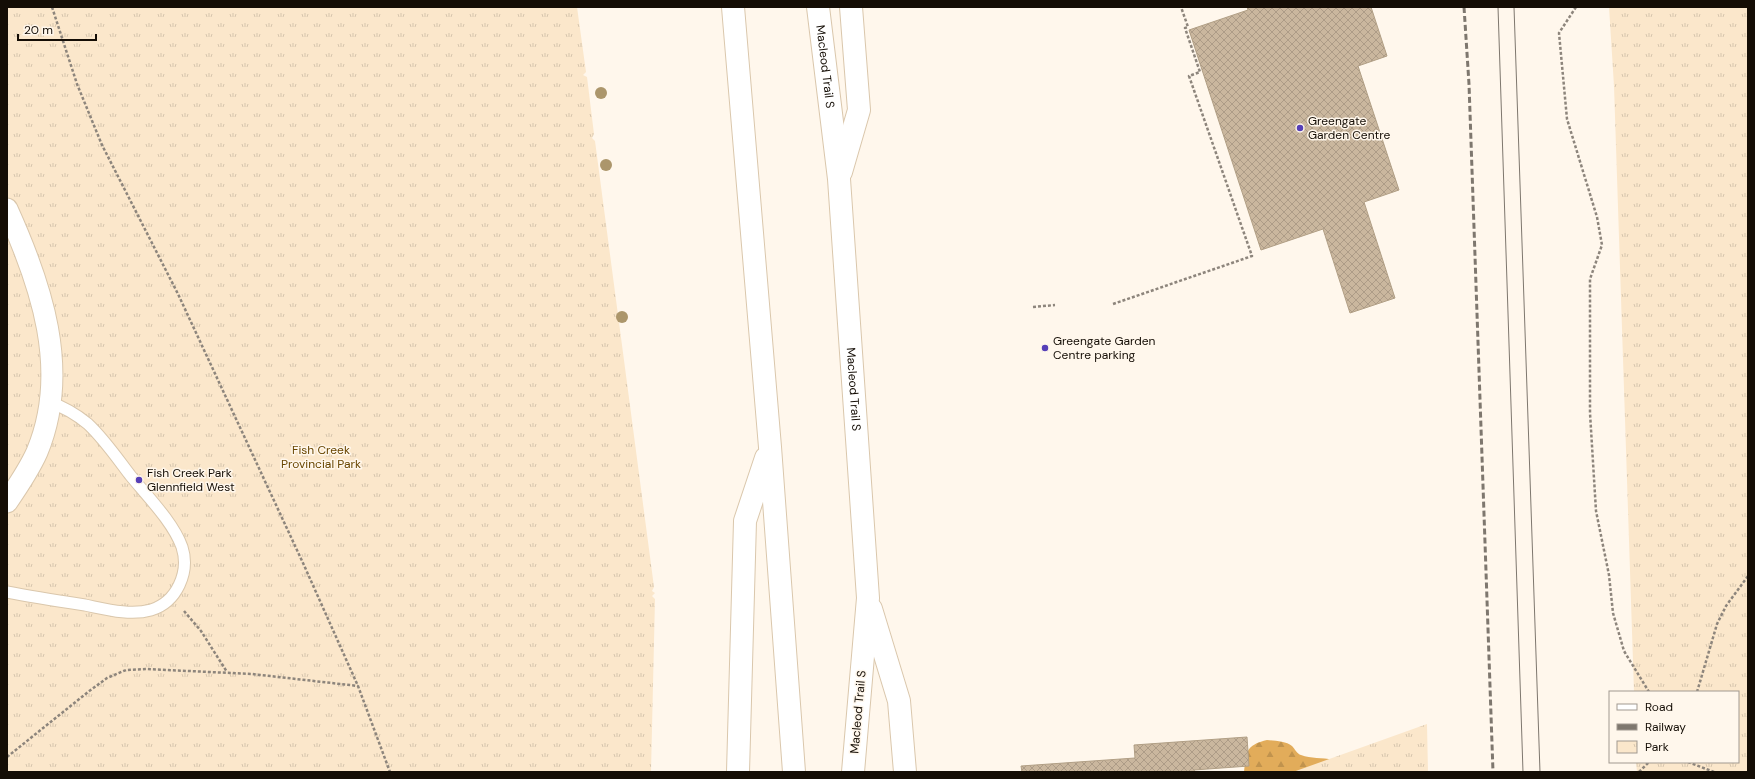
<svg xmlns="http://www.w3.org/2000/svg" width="1755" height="779" viewBox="0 0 1755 779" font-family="'DM Sans',sans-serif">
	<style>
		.forest { fill: url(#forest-firs) }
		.park { fill: url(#park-tufts) }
		.building { fill: url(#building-cross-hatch); stroke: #b19f85 }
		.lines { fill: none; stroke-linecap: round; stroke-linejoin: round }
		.service-casing { stroke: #dac7ac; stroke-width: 13 }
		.minor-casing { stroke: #dac7ac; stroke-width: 23 }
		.motorway-casing { stroke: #dac7ac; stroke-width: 24 }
		.path { stroke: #8d857c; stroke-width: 2.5; stroke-dasharray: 3 2; stroke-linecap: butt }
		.service { stroke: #fff; stroke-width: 11 }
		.minor { stroke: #fff; stroke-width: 21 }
		.motorway { stroke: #fff; stroke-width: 22 }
		.tram { stroke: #7e776e; stroke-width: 1 }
		.rail { stroke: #7e776e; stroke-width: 3; stroke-dasharray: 6 3; stroke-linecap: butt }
		.tree { fill: #ac966b }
		.poi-dot { fill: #563fb7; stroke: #fff7ec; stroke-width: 1.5 }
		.labels { text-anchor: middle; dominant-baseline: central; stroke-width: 3; stroke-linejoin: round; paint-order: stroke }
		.street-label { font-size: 12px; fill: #140d05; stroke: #fff7ec }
		.poi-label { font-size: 12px; fill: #140d05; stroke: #fff7ec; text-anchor: start }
		.park-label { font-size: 12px; fill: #694601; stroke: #fff7ec }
	</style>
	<defs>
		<pattern id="forest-firs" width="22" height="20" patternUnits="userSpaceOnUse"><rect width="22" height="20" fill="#e2ac5a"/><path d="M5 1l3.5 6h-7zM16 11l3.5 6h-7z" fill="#c1934d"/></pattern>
		<pattern id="park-tufts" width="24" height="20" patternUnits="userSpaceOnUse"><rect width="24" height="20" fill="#fbe7cb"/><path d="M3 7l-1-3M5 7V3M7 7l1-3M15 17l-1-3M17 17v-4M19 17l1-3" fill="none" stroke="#d6c5ad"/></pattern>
		<pattern id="building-cross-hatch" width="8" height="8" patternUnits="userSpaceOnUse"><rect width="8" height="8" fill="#cab79e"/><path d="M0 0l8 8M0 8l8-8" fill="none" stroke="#ad9c87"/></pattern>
	</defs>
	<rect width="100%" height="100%" fill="#fff7ec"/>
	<path class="forest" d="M1267,740C1275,741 1286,741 1292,746C1295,749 1297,754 1301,755C1311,759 1322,757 1333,760L1336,772H1244C1246,752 1246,745 1267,740Z"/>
	<path class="park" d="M7,7H577L586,72L583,75L587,77L594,134L592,138L595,141L654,587L652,591L655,593L652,596L655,599L651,772H7Z
		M1609,7H1748V772H1637L1636,762H1738V692H1634L1614,86Z
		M1427,724L1428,772H1293Z"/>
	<path class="building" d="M1247,7H1371L1387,56L1358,66L1399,190L1364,202L1395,298L1350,313L1323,229L1261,250L1189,30L1248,10Z
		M1247,737L1249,766L1194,770L1195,772H1022L1021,766L1135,758L1134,745Z"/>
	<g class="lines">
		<g class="service-casing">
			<path id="service" d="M7,592C33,597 59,601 85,605C105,609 130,616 151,610C177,602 190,572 182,547C173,522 147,496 130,475C117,458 104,439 88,424C76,414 64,407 49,402"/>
		</g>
		<g class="minor-casing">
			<path id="minor" d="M7,209C41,284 71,371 37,452C29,470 18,486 7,502"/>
		</g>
		<g class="motorway-casing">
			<g id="motorway">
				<path d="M733,7L770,447L794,772"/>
				<path id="s1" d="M818,7L839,179L868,598L853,772"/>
				<path d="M841,172L859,110L851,7"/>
				<path d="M871,609L899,701L905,772"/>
				<path d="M738,772L745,521L766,458"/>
			</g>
		</g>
		<path class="path" d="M52,7L77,84L102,145L178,294L303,563L358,686L390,772
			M1576,7L1559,33L1567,119L1597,217L1602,245L1590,279V413L1596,511L1609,575L1613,613L1624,651L1649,692
			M1113,304L1252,256L1189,76L1200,72L1185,28L1188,27L1181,7
			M1033,307L1055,305
			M184,611L201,631L227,672
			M1697,692L1717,624L1726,606L1748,576
			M7,757L88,692L107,678L126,670L146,669L252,674L358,686
			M1688,762L1714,772
			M1639,772L1649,762"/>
		<use href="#service" class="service"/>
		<use href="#minor" class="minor"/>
		<use href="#motorway" class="motorway"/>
		<path class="tram" d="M1498,7L1523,772
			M1514,7L1540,772"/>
		<path class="rail" d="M1464,7L1469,84L1493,772"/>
	</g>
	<g class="tree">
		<circle cx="601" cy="93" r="6"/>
		<circle cx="606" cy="165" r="6"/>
		<circle cx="622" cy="317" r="6"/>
	</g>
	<g class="poi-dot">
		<circle cx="1300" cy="128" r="4"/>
		<circle cx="1045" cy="348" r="4"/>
		<circle cx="139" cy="480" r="4"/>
	</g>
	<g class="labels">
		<g class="street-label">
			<text stroke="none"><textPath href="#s1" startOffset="60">Macleod Trail S</textPath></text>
			<text stroke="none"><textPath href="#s1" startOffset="384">Macleod Trail S</textPath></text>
			<text transform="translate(858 712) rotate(-85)">Macleod Trail S</text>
		</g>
		<g class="poi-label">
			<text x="1308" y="121">Greengate<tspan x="1308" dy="14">Garden Centre</tspan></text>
			<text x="1053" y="341">Greengate Garden<tspan x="1053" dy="14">Centre parking</tspan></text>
			<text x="147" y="473">Fish Creek Park<tspan x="147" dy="14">Glennfield West</tspan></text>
		</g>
		<g class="park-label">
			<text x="321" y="450">Fish Creek<tspan x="321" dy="14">Provincial Park</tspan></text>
		</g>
	</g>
	<rect width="1755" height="779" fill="none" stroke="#140d05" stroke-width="16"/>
	<rect x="1609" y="691" width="130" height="72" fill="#fff7ec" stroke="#a19990"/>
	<rect x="1617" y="704" width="20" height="6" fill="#ffffff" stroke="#a19990"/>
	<text x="1645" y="711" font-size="12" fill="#140d05">Road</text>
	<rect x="1617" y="724" width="20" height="6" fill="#7e776e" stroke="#a19990"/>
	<text x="1645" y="731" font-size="12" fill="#140d05">Railway</text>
	<rect x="1617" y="741" width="20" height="12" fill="url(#park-tufts)" stroke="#a19990"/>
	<text x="1645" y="751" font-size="12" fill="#140d05">Park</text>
	<path d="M18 34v6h78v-6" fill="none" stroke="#140d05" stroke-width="2"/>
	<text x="24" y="34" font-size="12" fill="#140d05" stroke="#fff7ec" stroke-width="3" paint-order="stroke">20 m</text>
</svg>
